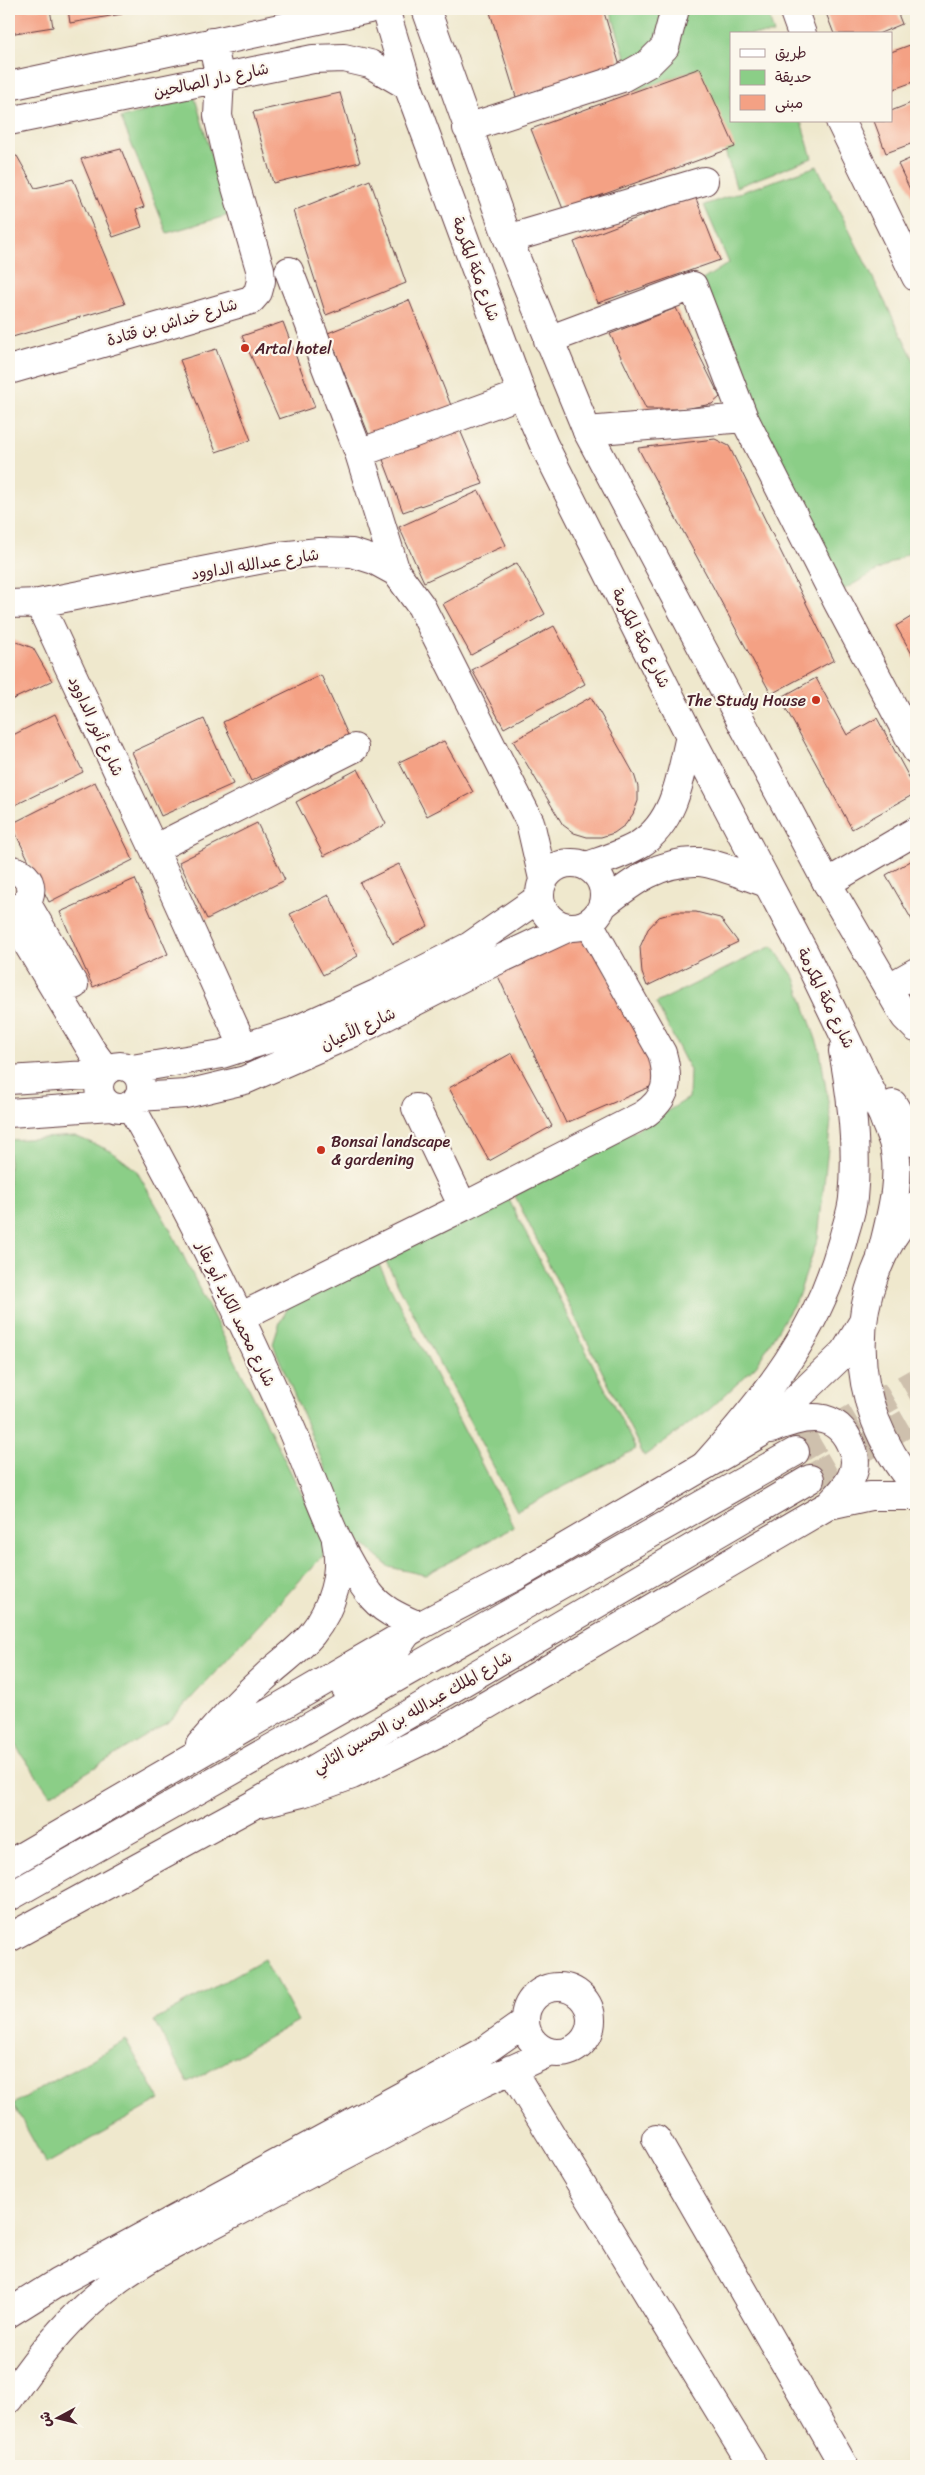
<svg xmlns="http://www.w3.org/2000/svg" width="925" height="2475" viewBox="0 0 925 2475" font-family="Sriracha,'Playpen Sans Arabic',sans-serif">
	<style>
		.green { fill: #8bce87; stroke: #6a7659 }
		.building { fill: #f4a184 }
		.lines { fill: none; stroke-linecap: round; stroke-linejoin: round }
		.highway-tunnel { stroke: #cec0ad; stroke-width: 28; stroke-dasharray: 28 14; stroke-linecap: butt }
		.minor-casing { stroke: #633d43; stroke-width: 30 }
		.major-casing { stroke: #633d43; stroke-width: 30 }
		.highway-casing { stroke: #633d43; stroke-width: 30 }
		.minor { stroke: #fff; stroke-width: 28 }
		.major { stroke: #fff; stroke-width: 28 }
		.highway { stroke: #fff; stroke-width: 28 }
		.poi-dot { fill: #c8321e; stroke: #fbf7ec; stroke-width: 2 }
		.labels { text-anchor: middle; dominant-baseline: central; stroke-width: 4.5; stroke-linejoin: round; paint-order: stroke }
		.street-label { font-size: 16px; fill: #4a1f2b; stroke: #fbf7ec }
		.poi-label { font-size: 16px; fill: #4a1f2b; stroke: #fbf7ec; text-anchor: start }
	</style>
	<rect width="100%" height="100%" fill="#fbf7ec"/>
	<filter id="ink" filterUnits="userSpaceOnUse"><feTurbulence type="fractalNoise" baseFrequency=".02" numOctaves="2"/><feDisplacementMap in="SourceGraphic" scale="10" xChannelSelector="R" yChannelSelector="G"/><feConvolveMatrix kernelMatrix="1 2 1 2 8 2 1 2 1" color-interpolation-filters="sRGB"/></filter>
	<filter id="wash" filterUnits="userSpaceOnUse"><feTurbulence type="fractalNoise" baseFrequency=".0096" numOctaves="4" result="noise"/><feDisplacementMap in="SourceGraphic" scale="20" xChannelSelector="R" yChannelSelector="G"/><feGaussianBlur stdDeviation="1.12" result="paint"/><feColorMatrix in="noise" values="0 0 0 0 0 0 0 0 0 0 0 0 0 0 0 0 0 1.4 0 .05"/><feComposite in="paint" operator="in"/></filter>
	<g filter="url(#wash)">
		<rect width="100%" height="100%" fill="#efe8cd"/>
		<path class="green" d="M610,9H767L774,34H731V121H801L812,158L736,187L700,68L636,91Z
			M195,98L229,215L167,233L121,118Z
			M817,166L916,364V549L834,595L693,286L729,263L704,205Z
			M772,946L795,978L820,1051L831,1121L818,1238L798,1297L756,1366L710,1409L644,1456L513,1192L636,1130L689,1098L690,1070L656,1003Z
			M75,1136L111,1151L136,1170L170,1229L329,1549L170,1721L50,1795L9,1736V1140Z
			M504,1190L636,1449L517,1511L385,1260Z
			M377,1261L514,1527L425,1575L389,1567L353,1535L273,1344L280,1322L293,1299Z
			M264,1959L298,2021L188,2083L154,2021Z
			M126,2040L160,2100L46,2164L13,2104Z"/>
		<g id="blocks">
			<path class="building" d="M9,9H50L53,27L9,34Z
				M68,9H122V14L70,23Z
				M489,9H603L620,66L516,97Z
				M835,9H896L902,24L878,34H834L826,13Z
				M910,45L916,64V81L891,90V52Z
				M700,68L735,147L563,209L531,129Z
				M340,93L360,162L273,183L253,112Z
				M916,101V142L886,153L874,121H891V111Z
				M121,149L144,207L136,210L142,227L113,237L81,159Z
				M17,156L35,188L73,179L125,304L9,338V157Z
				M916,156V197L914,198L898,164Z
				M370,180L406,283L326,315L293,211Z
				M695,196L720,260L598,303L574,242Z
				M409,300L452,408L371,440L328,333Z
				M676,308L720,397L712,404L684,409H646L610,334Z
				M283,322L315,407L279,419L242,336Z
				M216,349L251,440L216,452L180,360Z
				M460,430L483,484L403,512L382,457Z
				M715,439L729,446L834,660L771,694L638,448Z
				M479,491L506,545L424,582L399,527Z
				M517,563L545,614L471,655L443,604Z
				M916,614V661L896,626Z
				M554,626L585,684L504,728L472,670Z
				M9,639L33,648L52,681L9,701Z
				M321,675L348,735L251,781L223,722Z
				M816,678L847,735L877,718L916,790V793L852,829L780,698Z
				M591,697L634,774L638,787V801L633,814L625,825L614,833L601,837H587L574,833L563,825L513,741Z
				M55,714L83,772L9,808V737Z
				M204,719L233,784L161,816L132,752Z
				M444,741L473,792L427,816L399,762Z
				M358,769L386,824L324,856L296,802Z
				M95,782L133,860L49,902L11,824Z
				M257,823L285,880L207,919L179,862Z
				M916,858V927L886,875Z
				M399,864L428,926L393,944L360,883Z
				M135,879L168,954L93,987L60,912Z
				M329,895L358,956L323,975L290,914Z
				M676,912H696L720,918L738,942L647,986L642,973L640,947L648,929L659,917Z
				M587,936L661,1072L652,1086L566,1123L498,976L501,965Z
				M512,1053L552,1126L489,1161L449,1088Z"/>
		</g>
	</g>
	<g filter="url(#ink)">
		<use href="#blocks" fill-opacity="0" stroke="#633d43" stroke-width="1"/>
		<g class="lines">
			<path class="highway-tunnel" d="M795,1452L916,1382
				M810,1479L916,1418"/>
			<g class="minor-casing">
				<path id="minor" d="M793,9L802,34
					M9,86L369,9
					M9,121L313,59L344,58L370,64L408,86
					M840,121L916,277
					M467,128L622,78L649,63L665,47L675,9
					M508,239L704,181
					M289,271L359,453L396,572
					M548,340L693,286L744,418L838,603L916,750
					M9,370L251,300L258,292L261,281L260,269L230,167L218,116L220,78L212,42
					M587,431L744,418
					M359,453L522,394
					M39,603L154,849L244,1048
					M9,604L39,603L279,556L319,552L352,553L374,560L396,572L421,606L530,822L543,879
					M154,849L354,748
					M540 895a32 32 0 1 1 64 0a32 32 0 1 1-64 0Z
					M587,866C604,860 624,854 640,844C676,821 681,774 690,736
					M9,870C37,871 38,906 9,913L92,1051L106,1070
					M827,883L916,831
					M27,904L74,985
					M603,905C632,882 661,860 700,862C720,864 748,877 767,883
					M888,988L916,972
					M99 1087a21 21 0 1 1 42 0a21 21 0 1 1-42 0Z
					M132,1069L222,1054L294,1031L376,994L470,946L539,898
					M9,1080L103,1074
					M138,1097L186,1094L245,1080L355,1032L477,970L567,928
					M130,1105C188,1208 242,1318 290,1426C314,1480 333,1547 369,1593C381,1610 401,1618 419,1626
					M9,1113L111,1106
					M916,1206C843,1288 844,1405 916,1487
					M463,1207L643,1115C668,1098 670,1081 662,1053L589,923
					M238,1318L463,1207L416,1108
					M771,1429C804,1415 837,1408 852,1448C856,1457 856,1468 851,1478C846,1488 837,1497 829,1505
					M200,1745C221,1720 243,1697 266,1676C281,1662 299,1650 312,1634C332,1609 343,1573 336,1541
					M262,1803L302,1793L352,1775L444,1730L829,1505L870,1496H916
					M9,1864L419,1626L516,1576L759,1434L845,1352L863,1322
					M525 2020a33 33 0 1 1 66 0a33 33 0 1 1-66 0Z
					M511,2069L753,2466
					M656,2139L844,2466
					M9,2313L57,2283L483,2052L524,2023
					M9,2399C53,2333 96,2287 166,2249L482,2083L550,2052"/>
			</g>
			<g class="major-casing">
				<path id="major" d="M385,9L408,86L522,394L544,445L690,736L805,954L883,1116C886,1125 890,1133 893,1142C903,1179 889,1221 881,1257
					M426,9L508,239L587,431L827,883L905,1017L916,1028
					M893,1104L916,1143
					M704,1466C767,1396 818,1332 843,1239C846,1226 852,1212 853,1198C858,1150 852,1099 843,1051"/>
			</g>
			<g class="highway-casing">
				<path id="highway" d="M345,1687C373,1669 388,1662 407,1633
					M9,1897L795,1452
					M9,1938L253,1805L810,1479"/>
			</g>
			<use href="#minor" class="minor"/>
			<use href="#major" class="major"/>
			<use href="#highway" class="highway"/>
		</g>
	</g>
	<g class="poi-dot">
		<circle cx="245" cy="348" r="5"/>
		<circle cx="816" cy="700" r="5"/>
		<circle cx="321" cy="1150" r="5"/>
	</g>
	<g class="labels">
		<g class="street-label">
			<text transform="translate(211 80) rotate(-12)">شارع دار الصالحين</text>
			<text transform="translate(476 269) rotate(70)">شارع مكة المكرمة</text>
			<text transform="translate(172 322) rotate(-16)">شارع خداش بن قتادة</text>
			<text transform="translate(255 564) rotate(-9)">شارع عبدالله الداوود</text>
			<text transform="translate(641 638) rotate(63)">شارع مكة المكرمة</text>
			<text transform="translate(96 726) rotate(65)">شارع أنور الداوود</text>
			<text transform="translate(826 998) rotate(64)">شارع مكة المكرمة</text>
			<text transform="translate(358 1029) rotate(-25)">شارع الأعيان</text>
			<text transform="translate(236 1314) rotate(64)">شارع محمد الكايد أبو بقار</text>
			<text transform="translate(412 1712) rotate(-30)">شارع الملك عبدالله بن الحسين الثاني</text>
		</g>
		<g class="poi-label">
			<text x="255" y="348">Artal hotel</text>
			<text x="806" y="700" text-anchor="end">The Study House</text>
			<text x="331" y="1141">Bonsai landscape<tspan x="331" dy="18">&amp; gardening</tspan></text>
		</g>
	</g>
	<rect width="925" height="2475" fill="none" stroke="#fbf7ec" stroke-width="30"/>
	<rect x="730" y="32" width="162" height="90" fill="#fbf7ec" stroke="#b4a19f"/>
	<rect x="740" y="49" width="25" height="8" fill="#ffffff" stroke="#b4a19f"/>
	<text x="775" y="58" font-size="15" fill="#4a1f2b">طريق</text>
	<rect x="740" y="70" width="25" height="15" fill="#8bce87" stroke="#b4a19f"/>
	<text x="775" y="82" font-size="15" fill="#4a1f2b">حديقة</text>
	<rect x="740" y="95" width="25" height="15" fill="#f4a184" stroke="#b4a19f"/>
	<text x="775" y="108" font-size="15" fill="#4a1f2b">مبنى</text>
	<g transform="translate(58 2418) rotate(263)" stroke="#fbf7ec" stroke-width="4" paint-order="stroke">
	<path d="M0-4L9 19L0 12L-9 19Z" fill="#4a1f2b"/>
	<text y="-8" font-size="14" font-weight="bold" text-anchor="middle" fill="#4a1f2b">ش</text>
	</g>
</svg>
